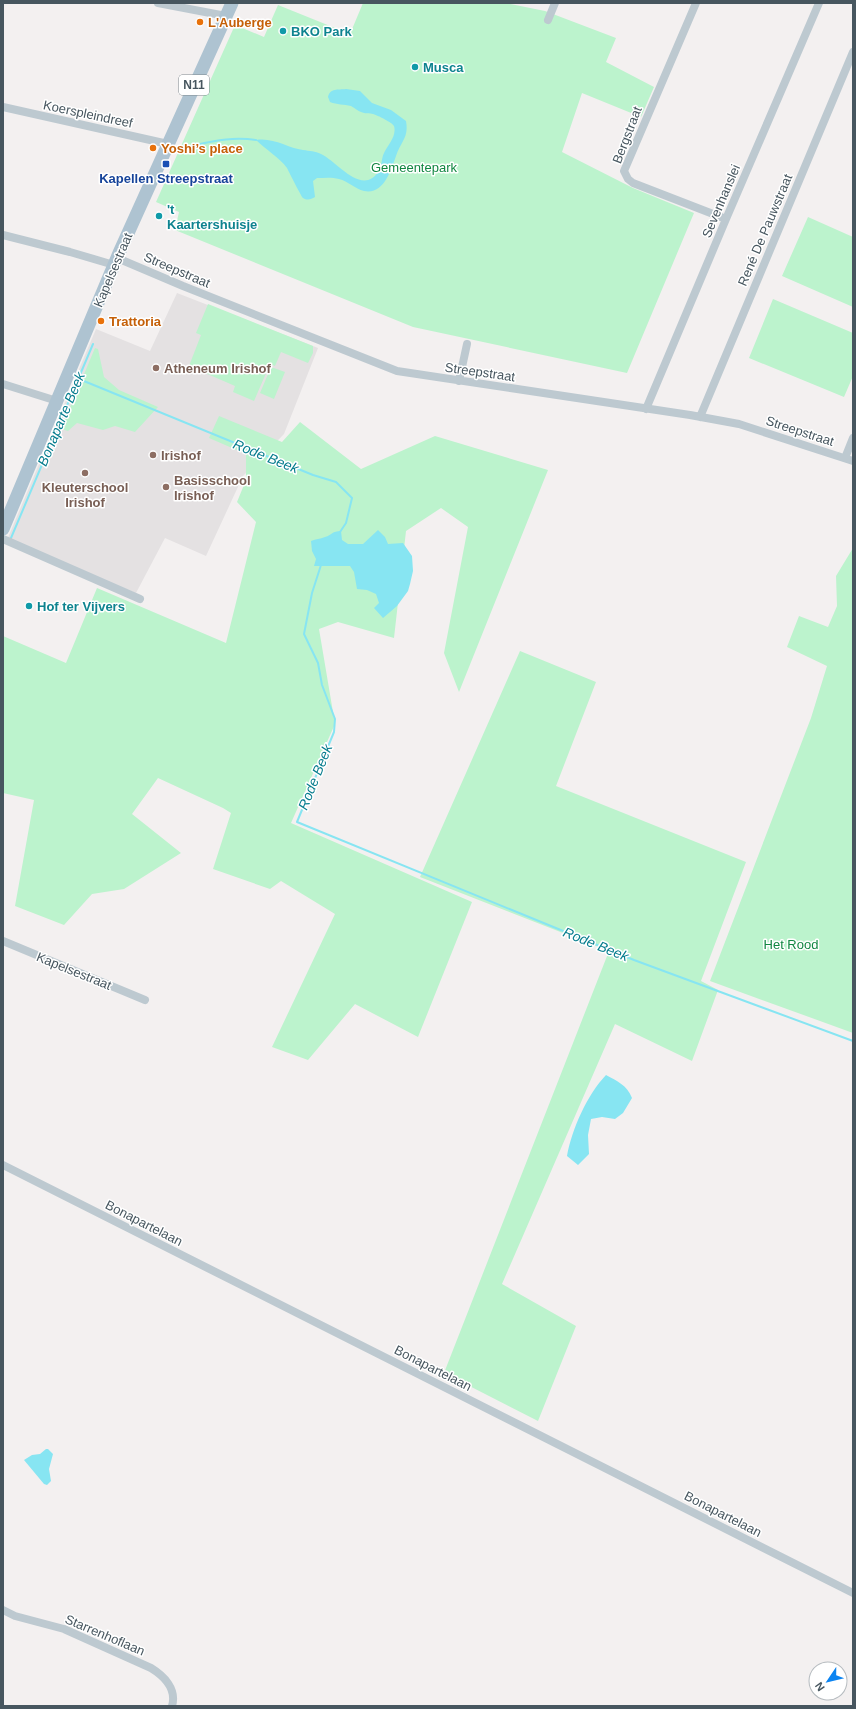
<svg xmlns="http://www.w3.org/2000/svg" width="856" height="1709" viewBox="0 0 856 1709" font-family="Arial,sans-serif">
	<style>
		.education { fill: #e4e1e2 }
		.green { fill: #bcf3cd }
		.water { fill: #87e5f2 }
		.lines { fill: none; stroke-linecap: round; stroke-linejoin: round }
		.stream { stroke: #87e5f2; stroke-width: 2 }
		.minor { stroke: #bdc9d0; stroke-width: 8 }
		.primary { stroke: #aec3d1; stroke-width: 13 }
		.food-dot { fill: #e8710a; stroke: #fff; stroke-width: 1.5 }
		.culture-dot { fill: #0f9aa8; stroke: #fff; stroke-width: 1.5 }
		.transit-dot { fill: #1a4fb4; stroke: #fff; stroke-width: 1.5 }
		.education-dot { fill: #8d6e63; stroke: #fff; stroke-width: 1.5 }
		.labels { text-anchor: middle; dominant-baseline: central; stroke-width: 3; stroke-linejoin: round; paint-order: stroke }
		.shield { fill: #fff; stroke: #7e898f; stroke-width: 1 }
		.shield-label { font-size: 12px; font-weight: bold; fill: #47565f }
		.food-label { font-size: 13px; font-weight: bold; fill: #c56008; stroke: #fff; text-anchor: start }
		.culture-label { font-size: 13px; font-weight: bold; fill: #0d838f; stroke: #fff; text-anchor: start }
		.street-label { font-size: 13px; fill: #47565f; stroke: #fff }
		.park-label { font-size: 13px; fill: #118742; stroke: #fff }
		.transit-label { font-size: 13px; font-weight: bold; fill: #164399; stroke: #fff }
		.education-label { font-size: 13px; font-weight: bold; fill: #785e54; stroke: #fff; text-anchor: start }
		.water-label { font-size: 14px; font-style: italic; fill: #067d8e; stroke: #fff }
	</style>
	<rect width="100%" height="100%" fill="#f3f0f0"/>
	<path class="education" d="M177,293L318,348L284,434L243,476L206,556L165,538L136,593L7,540L96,329L150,351Z"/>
	<path class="green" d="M363,3H505L545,11L616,38L606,62L654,87L641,117L582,93L562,152L633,188L694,213L627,373L413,327L175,230L179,212L156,202L235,25L264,37L278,5L350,34Z
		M808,217L853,237V307L782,276Z
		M773,299L853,333V376L844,397L749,358Z
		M208,304L313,346V353L308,363L281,352L275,366L270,364L254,401L233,392L235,386L189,366L201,335L196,333Z
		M95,348L98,349L104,377L119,390L158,407L135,432L115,426L103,430L77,423L68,431L61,429Z
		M271,367L285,372L274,399L260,393Z
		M219,416L282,442L300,422L361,469L435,436L548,470L459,692L444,653L468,527L441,508L406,531L394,638L338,622L319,629L335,724L291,823L472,902L418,1037L355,1004L308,1060L272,1047L335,914L281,881L270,889L213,869L231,813L223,808L158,778L132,814L181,853L124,889L92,894L64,925L15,906L34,800L3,793V636L66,663L97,588L226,643L256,522L237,502L246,480V454L209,438Z
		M853,548V1033L710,981L811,718L827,666L787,647L799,616L828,627L837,606L836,576Z
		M520,651L596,682L556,786L746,862L701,981L718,990L692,1061L615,1024L502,1284L576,1326L538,1421L444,1373L609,951L420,877Z"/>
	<path class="water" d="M346,89L360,91L372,103L391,110L406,121C409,138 401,141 396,156C391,170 384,195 364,191C355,189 348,181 339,179C332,177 324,178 317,178L313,181L315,197C311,199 308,201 303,198C301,196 290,174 287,168C279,157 266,150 256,140C273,137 288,148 303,150C310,151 315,151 321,154C338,162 362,197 379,171C382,166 381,159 384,153C388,145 397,136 394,126C393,123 377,115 373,114C370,113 365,114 361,112C358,111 355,108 351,106C344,104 337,105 330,102L328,97C330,88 338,90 346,89Z
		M378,530L385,537L388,544L403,543L412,556L413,571L410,584L408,591L397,606L383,618L374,608L379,603L376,594L367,590L357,589L354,572L350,566H314L316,559L312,551L311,541C316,539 320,539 325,537C332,535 332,531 341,531L342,540L348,544H363Z
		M606,1075C617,1081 627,1085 632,1098L623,1113L615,1119L602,1117L591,1119L588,1135L589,1154L578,1165L567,1156C572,1129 587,1095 606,1075Z
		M46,1449H48L53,1454L49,1469L51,1481L47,1485L44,1484L24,1460L32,1455L40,1454Z"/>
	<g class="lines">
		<path class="stream" d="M196,145C217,140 235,137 256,140
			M79,379L313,475L336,482L352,498L346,523L340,532
			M11,538L93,344
			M321,565L312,593L304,634L318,663L322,685L335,719L334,732L297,822L634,960L853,1041"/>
		<path class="minor" d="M158,3L226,16
			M696,3L624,171L628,179L633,183L726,219
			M548,20L555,3
			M3,107L168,144
			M3,235L70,252L114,265
			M117,258L183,286L397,371L690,415L739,424L853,461
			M459,381L467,344
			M3,384L57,401
			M646,409L726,219L819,3
			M700,417L853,52
			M845,458L853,438
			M3,539L140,599
			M3,941L145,1000
			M3,1165L853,1593
			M3,1610L15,1616L64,1629L151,1668C164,1676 177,1689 172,1706"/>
		<path class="primary" d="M3,529L119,253L232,3"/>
	</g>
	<g class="food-dot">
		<circle cx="200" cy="22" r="4"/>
		<circle cx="153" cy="148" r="4"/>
		<circle cx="101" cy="321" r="4"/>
	</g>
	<g class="culture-dot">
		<circle cx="283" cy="31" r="4"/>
		<circle cx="415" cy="67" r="4"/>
		<circle cx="159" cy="216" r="4"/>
		<circle cx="29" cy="606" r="4"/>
	</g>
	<rect class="transit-dot" x="162" y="160" width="8" height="8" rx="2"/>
	<g class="education-dot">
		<circle cx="156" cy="368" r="4"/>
		<circle cx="153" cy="455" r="4"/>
		<circle cx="85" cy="473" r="4"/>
		<circle cx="166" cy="487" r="4"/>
	</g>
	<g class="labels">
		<rect class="shield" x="179" y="75" width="30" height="20" rx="3"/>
		<g class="shield-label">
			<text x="194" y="85">N11</text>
		</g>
		<g class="food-label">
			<text x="208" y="22">L'Auberge</text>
			<text x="161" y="148">Yoshi’s place</text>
			<text x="109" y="321">Trattoria</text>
		</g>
		<g class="culture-label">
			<text x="291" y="31">BKO Park</text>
			<text x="423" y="67">Musca</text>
			<text x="167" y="209">'t<tspan x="167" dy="15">Kaartershuisje</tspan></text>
			<text x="37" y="606">Hof ter Vijvers</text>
		</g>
		<g class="street-label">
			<text transform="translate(88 114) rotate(12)">Koerspleindreef</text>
			<text transform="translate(627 135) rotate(-69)">Bergstraat</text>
			<text transform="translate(721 201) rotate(-67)">Sevenhanslei</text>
			<text transform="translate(765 230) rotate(-67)">René De Pauwstraat</text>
			<text transform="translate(113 270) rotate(-67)">Kapelsestraat</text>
			<text transform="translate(177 270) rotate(23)">Streepstraat</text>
			<text transform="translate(480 372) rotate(8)">Streepstraat</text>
			<text transform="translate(800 431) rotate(18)">Streepstraat</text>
			<text transform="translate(74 971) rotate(22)">Kapelsestraat</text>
			<text transform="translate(144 1223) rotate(27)">Bonapartelaan</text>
			<text transform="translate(433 1368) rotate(27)">Bonapartelaan</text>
			<text transform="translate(723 1514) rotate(27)">Bonapartelaan</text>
			<text transform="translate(105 1635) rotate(23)">Starrenhoflaan</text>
		</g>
		<g class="park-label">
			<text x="414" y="167">Gemeentepark</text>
			<text x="791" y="944">Het Rood</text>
		</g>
		<g class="transit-label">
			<text x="166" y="178">Kapellen Streepstraat</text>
		</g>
		<g class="education-label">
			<text x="164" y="368">Atheneum Irishof</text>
			<text x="161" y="455">Irishof</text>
			<text x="174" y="480">Basisschool<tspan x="174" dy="15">Irishof</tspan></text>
			<text x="85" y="487" text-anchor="middle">Kleuterschool<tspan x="85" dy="15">Irishof</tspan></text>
		</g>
		<g class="water-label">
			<text transform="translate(61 419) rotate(-67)">Bonaparte Beek</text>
			<text transform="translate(266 456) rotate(22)">Rode Beek</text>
			<text transform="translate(315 777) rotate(-68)">Rode Beek</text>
			<text transform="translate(596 944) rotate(22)">Rode Beek</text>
		</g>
	</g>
	<rect width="856" height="1709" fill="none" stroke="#47565f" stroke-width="8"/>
	<g transform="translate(828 1681) rotate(235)"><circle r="19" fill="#ffffff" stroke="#b5bbbf"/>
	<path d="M0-3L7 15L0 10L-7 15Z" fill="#0c84f1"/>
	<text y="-6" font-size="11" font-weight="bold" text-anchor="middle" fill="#47565f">N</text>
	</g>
</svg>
